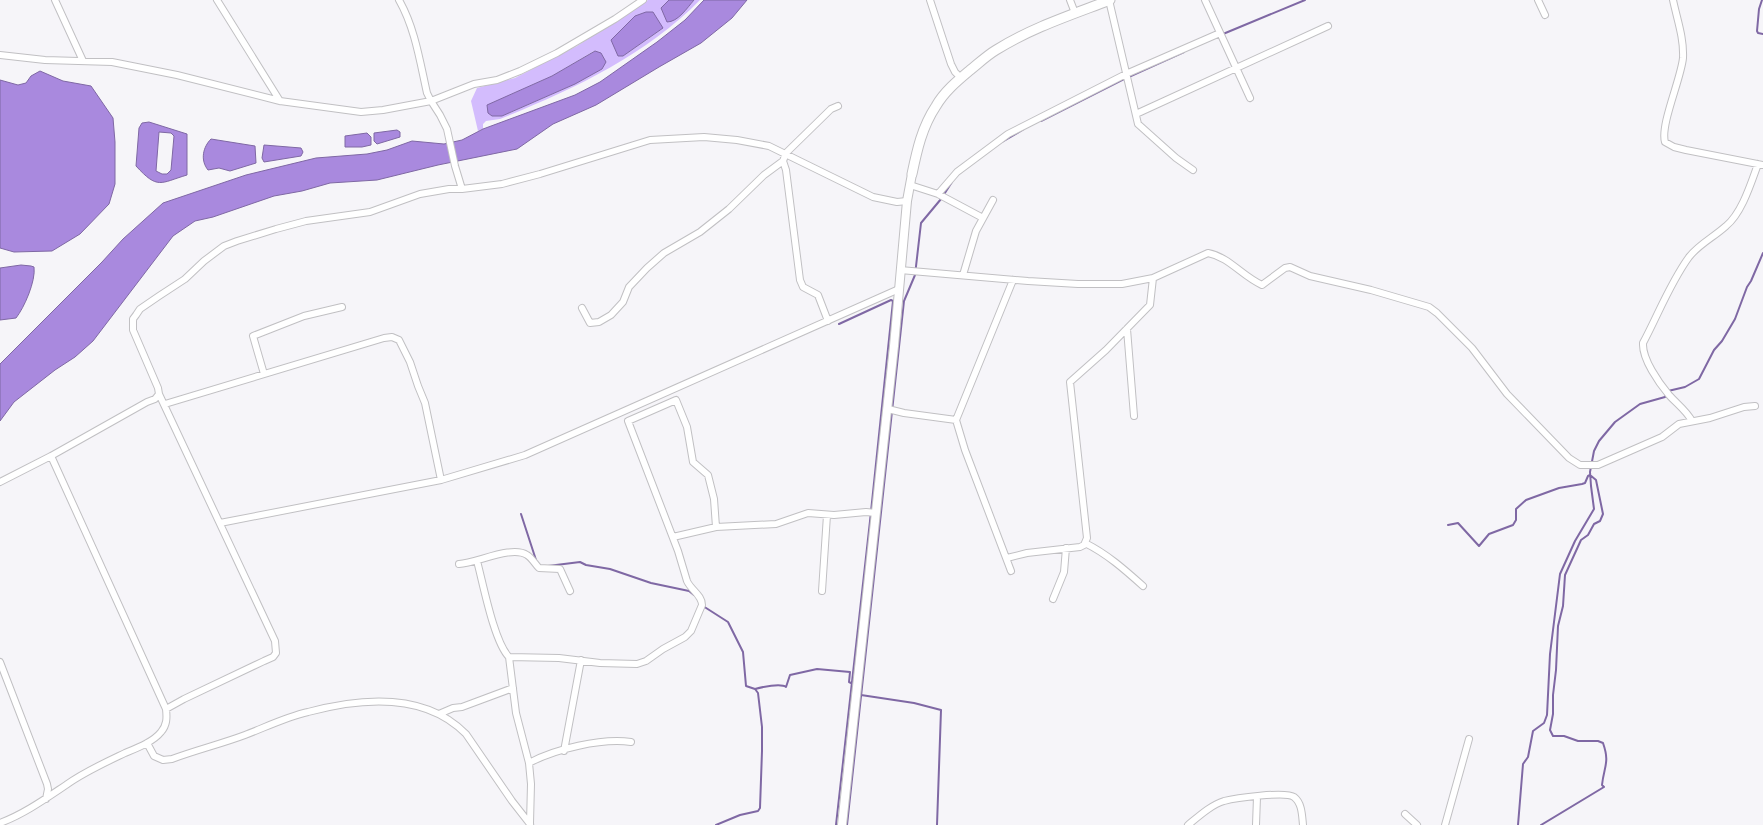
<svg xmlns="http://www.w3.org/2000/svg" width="1763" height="825" viewBox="0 0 1763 825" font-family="Helvetica,sans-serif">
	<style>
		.green { fill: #d3bcfd; fill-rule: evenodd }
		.water { fill: #a989de; stroke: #7f68a4; fill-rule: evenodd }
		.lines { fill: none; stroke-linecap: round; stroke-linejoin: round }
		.stream { stroke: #7f68a4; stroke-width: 2 }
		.minor-casing { stroke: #c1c0c3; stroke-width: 8 }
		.tertiary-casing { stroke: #c1c0c3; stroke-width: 10 }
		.secondary-casing { stroke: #c1c0c3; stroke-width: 11 }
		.minor { stroke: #fff; stroke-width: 6 }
		.tertiary { stroke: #fff; stroke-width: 8 }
		.secondary { stroke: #fff; stroke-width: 9 }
	</style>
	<rect width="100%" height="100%" fill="#f6f5f9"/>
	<path class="green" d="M648,0H669L661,8L679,17L694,0H700C645,56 572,90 500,119L486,121L483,124V129L478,131L471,101L477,88L515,78L577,46ZM635,16L662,29L623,56H618L624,27ZM594,51L602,69L575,84L502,116L487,106L552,76Z"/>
	<path class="water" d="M669,0H694C687,8 678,22 667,22L661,8Z
		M704,0H747L732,18L701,43L659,67L596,105L553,124L517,149L438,165L377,180L330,183L302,191L274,196L213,217L195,221L173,236L93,341L75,357L55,370L14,402L0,421V364L102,262L123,239L163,203L246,175L316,158L367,154L387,150L412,141L444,144L462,140L483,129L575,95L600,82L657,42L685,20Z
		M646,12H653L663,28L623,56H618L611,40L635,16Z
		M595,51L601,53L606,62L602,69L575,84L502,116H492L488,113L487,105L552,76Z
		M40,71L63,81L91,86L113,118L115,142V184L109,204L80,234L52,251L14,252L0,248V80L18,85L26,83L31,76Z
		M149,122L187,134V175C160,183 158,190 136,166L139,128L142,123ZM159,132L171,133L174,136L171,170L167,174H162L156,171Z
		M397,130L400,132V137L377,144L374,141V133Z
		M367,133L371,137V145L362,147H345V136Z
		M211,139L255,146L256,163L230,171L219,168L208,170C200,160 203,147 211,139Z
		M264,145L301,148L303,152L301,156L264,162L262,158Z
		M21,265L31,266L34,267C36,281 24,308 16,318L0,320V268Z"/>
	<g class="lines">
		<path class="stream" d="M1762,0L1759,9L1757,31L1758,33L1763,34
			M1223,34L1305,0
			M1041,121L1122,80L1184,52
			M1002,142L1024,129
			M521,514L536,560
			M1448,525L1458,523L1479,546L1489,534L1513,525L1516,520V509L1526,500L1559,488L1582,484L1585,483L1588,476L1590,475L1596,480L1603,514L1600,521L1594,524L1588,535L1581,540L1565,575L1563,606L1558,626L1556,670L1553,695V714L1550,730L1553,736H1564L1578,741H1598L1603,743C1610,763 1604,766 1602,785L1604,787L1541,825
			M548,566L580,562L586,565L610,569L651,583L689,591L694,595
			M703,606L728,622L743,652L746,686L755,689L758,693L762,727V751L760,808L758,811L740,815L716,825
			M755,689C762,687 781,683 786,687L790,675L817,669L850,672L849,682L851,683
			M861,695L914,703L941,710L937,825
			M836,825L870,521L893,301L891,300L839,324
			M847,825L904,301L915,275L921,223L941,199L952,182
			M1518,825L1523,764L1528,757L1533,731L1544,723L1547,715L1550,654L1560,574L1575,541L1594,509L1591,486L1590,472L1594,451L1599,441L1615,422L1640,404L1665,397L1668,391L1685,387L1699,379L1714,350L1722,341L1735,319L1747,287L1751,281L1763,253"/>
		<g class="minor-casing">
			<path id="minor" d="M55,0L83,61
				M217,0L280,101
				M399,0C415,28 420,62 427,93L431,101L440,115L447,129L455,166L462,189
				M930,0L951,64L955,72L961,78
				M1070,0L1075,13
				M1109,0L1138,124L1176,158L1193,170
				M1205,0L1250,98
				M1538,0L1545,15
				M1673,0C1677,19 1684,38 1683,58C1681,79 1660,125 1665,142L1674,147L1686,150L1763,165
				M0,55L45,60L112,62L177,75L280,101L361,112L383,110L431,101L474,84L497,80L520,71L557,53L615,19L643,0
				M1136,114L1328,26
				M783,161L786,170L800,280L803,287L818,295L828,321
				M910,185L938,194L983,218
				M938,194L957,172L1008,134L1126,74L1220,33
				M900,270L1028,281L1078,284H1122L1153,278L1208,253C1229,257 1242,276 1262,285L1285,268L1290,267L1310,276L1371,290L1429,307L1437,313L1472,348L1507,394L1569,458L1580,465H1598L1662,437L1679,424L1710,418L1744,407L1755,406
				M963,275L976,231L993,200
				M582,308L590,323L599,322L611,315L623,302L629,287L647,268L664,253L700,232L729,209L764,175L783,161L786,153L831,109L838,106
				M1127,329L1134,416
				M264,374L253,336L304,316L342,307
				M165,404L384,338L392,337L399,340L410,362L418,386L425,403L441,480
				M888,409L904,413L956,420
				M1692,421C1686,410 1677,404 1669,395C1659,383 1642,359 1643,343C1658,315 1670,283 1689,257C1699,244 1714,237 1726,226C1742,213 1751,183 1758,164
				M0,482L51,456L147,402L155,399L159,394
				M220,523L441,480L525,455L899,289
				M673,537L716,527L776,524L808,513L834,515L866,512L876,513
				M1085,543C1107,554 1124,569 1143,586
				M1007,558L1027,553L1080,547L1084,545L1087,538L1070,382L1106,350L1150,305L1153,278
				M477,561C483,583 494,642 509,657
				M459,564C477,563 512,545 527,555C532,558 535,564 539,568L560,569L570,591
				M1011,571L965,450L956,420L1013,280
				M822,591L827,515
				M1053,599L1064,572L1066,548
				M0,662L47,784L48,789L46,799
				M166,709L184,699L264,661L273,657L276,653L275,641L159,394L158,388L133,330V319L136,315L140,309L159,296L185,279L204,261L224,246L237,241L276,229L306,221L370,212L420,194L449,189H462L502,184L540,174L650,140L704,137L737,140L769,146L873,197L897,202L907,201
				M439,714L453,708L462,707L513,688
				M147,743L154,756L163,760L172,759C196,750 221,744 245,735C266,727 286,717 308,712C360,698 425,692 466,734L512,801L530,824
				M564,751L581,660
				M529,763C555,749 601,738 631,742
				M1405,814L1417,825
				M0,823C24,814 45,799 66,785C84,772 104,763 125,753C137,748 153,742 161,732C167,725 167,718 166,709L51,456
				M530,823L531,784L529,763L516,713L509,657L559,658L600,663L637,664L646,661L663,649L685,637L691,631L702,605C702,595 691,590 687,581L678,551L628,421L676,400L687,427L693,462L708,475L714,499L716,527
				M1188,825C1199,816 1211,805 1224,801C1235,798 1286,791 1294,797C1302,803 1302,815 1303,825
				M1256,825L1257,797
				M1445,825L1469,739"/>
		</g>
		<g class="tertiary-casing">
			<path id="tertiary" d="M842,825L894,346L907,201L912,174"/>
		</g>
		<g class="secondary-casing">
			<path id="secondary" d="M912,174C917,150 922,127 936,106C944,92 957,81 969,71C978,64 986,56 996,50C1031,28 1071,15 1110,0"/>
		</g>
		<use href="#minor" class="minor"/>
		<use href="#tertiary" class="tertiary"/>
		<use href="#secondary" class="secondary"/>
	</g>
</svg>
